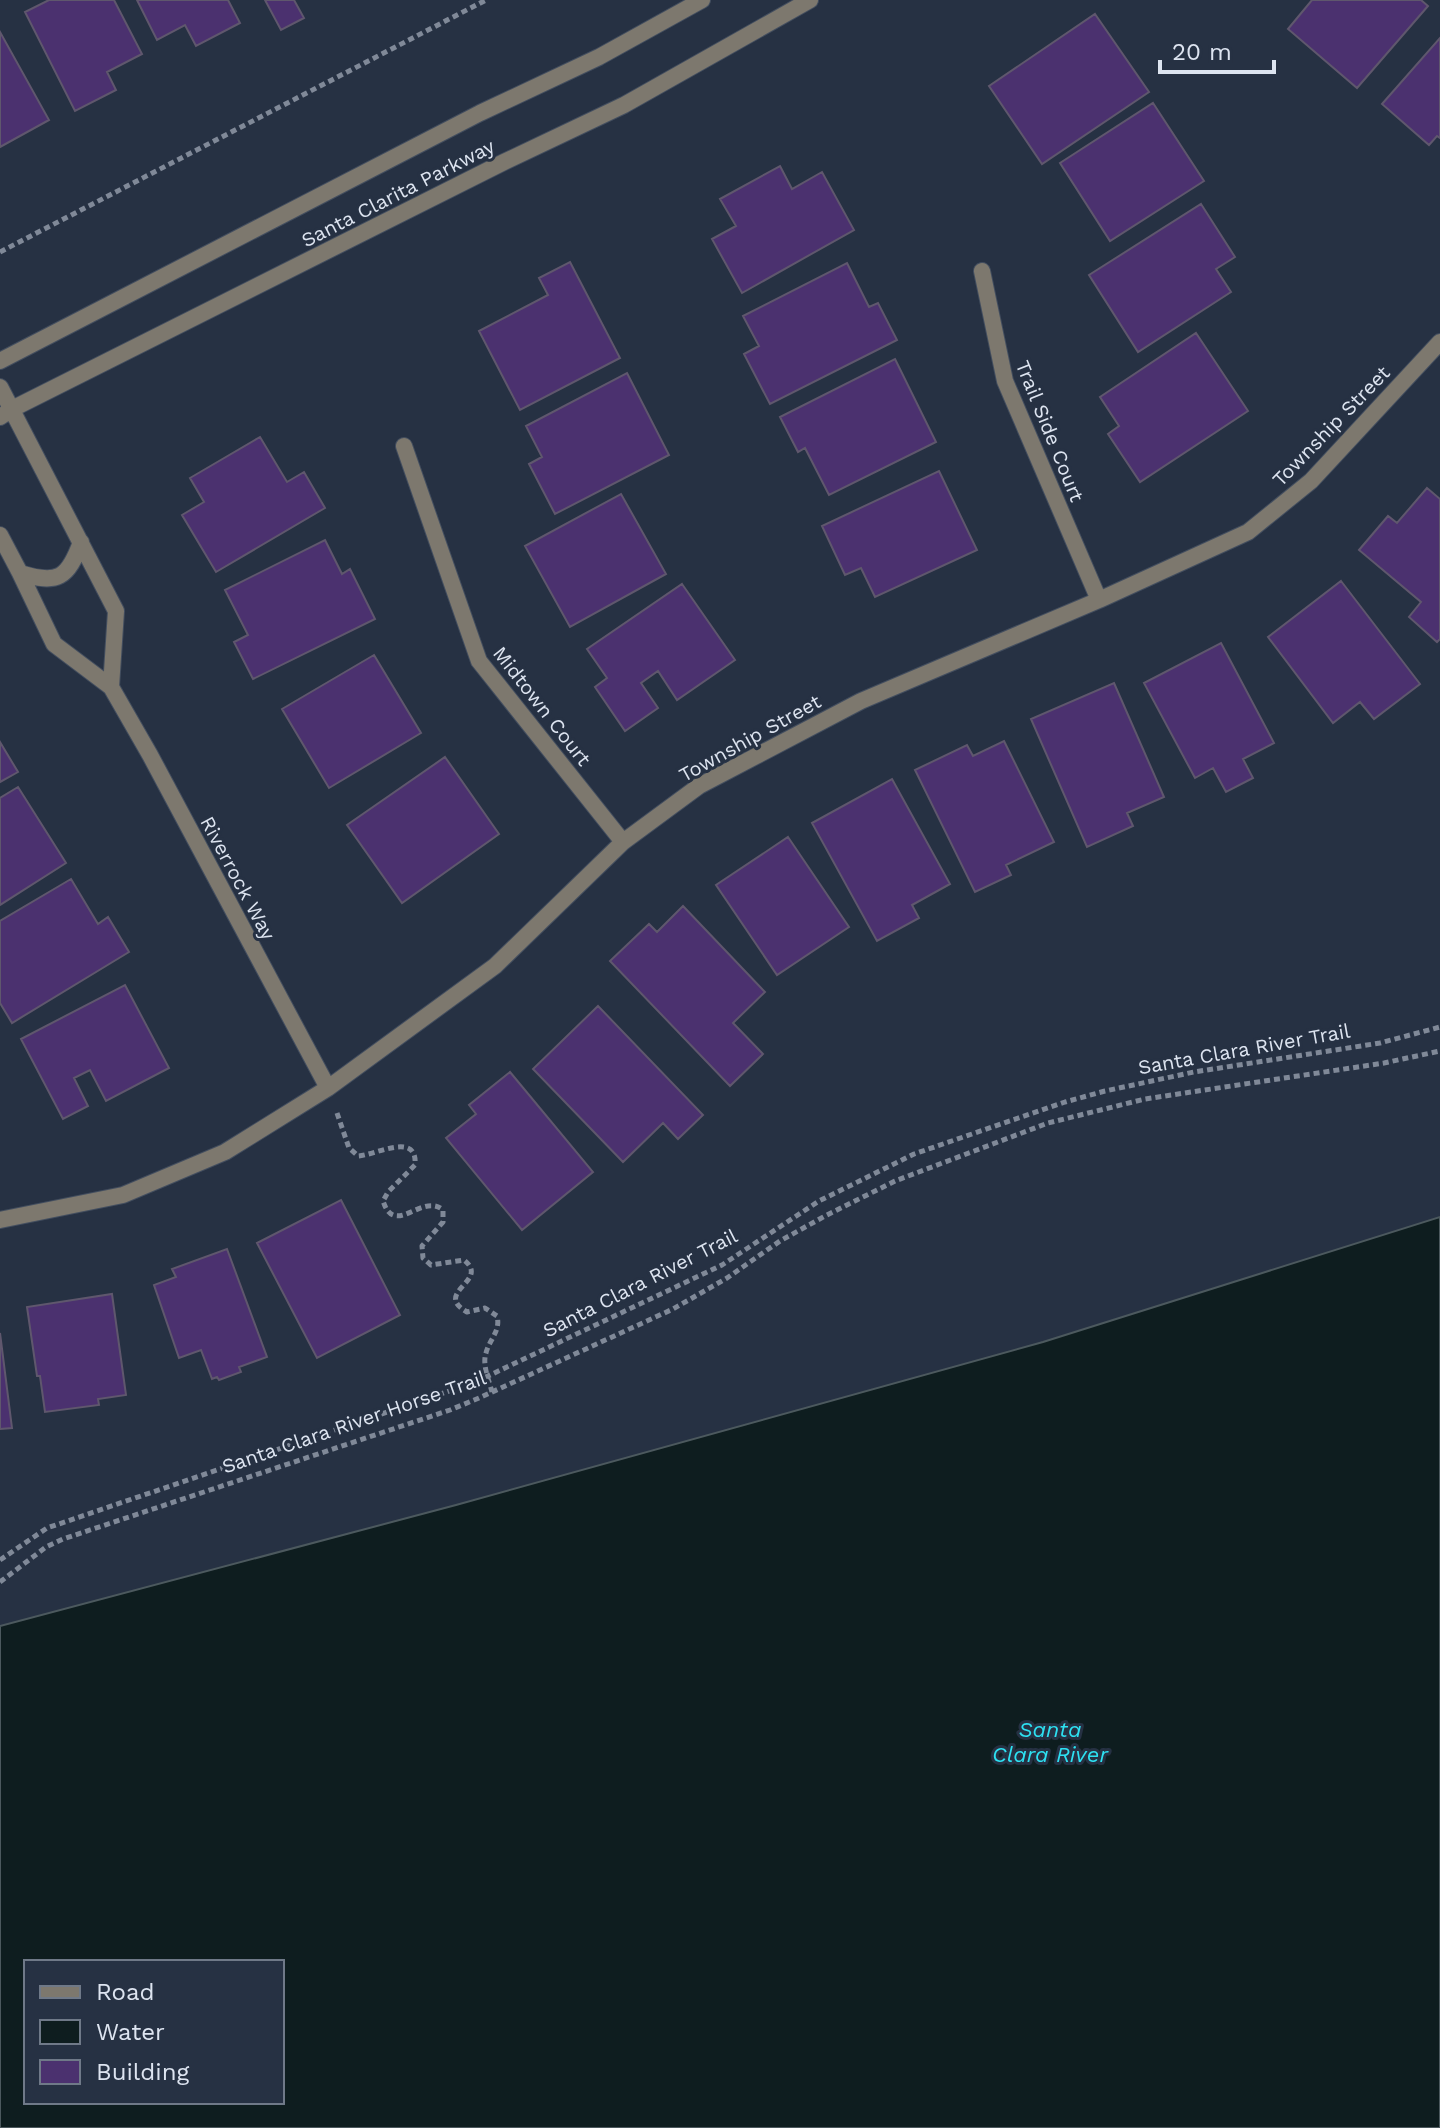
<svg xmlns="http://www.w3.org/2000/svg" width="1440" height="2128" viewBox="0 0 1440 2128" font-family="'Work Sans',sans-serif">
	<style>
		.water { fill: #0e1d1f; stroke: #4c595e; stroke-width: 2; fill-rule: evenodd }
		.building { fill: #4b316f; stroke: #5f576d; stroke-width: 2 }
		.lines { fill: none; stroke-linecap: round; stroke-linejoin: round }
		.street-casing { stroke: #434e5f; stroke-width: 18 }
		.path { stroke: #808998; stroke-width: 5; stroke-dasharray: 6 4; stroke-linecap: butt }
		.street { stroke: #7d786e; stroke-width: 16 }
		.labels { text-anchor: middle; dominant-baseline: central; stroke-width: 6; stroke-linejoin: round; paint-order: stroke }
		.street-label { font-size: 20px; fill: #dde4f0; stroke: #263143 }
		.water-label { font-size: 22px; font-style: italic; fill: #2de1f2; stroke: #263143 }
	</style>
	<rect width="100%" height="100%" fill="#263143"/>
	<path class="water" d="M1440,1217V2128H0V1626L456,1505L1043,1342ZM26,1962H282V2102H26Z"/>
	<path class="building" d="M49,0H114L142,54L107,72L116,90L75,111L25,12Z
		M137,0H228L240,23L196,46L185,25L157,40Z
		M265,0H294L304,18L281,30Z
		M1312,0H1421L1428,6L1357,88L1288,29Z
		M1095,14L1149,92L1042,164L989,86Z
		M0,32L49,120L0,147Z
		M1440,38V138L1437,136L1429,145L1382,104Z
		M1153,103L1204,181L1110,241L1060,163Z
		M780,166L792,189L822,172L854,230L742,293L712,239L736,226L720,199Z
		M1201,204L1235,257L1216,269L1231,292L1138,352L1089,275Z
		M570,262L620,358L520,410L479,331L548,295L539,278Z
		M847,263L869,307L878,303L897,340L770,404L744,354L759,346L743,316Z
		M1196,333L1248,411L1140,482L1108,434L1119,426L1100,397Z
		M895,359L936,442L829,495L805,448L798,452L780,417Z
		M627,373L669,455L555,514L529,464L542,457L526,426Z
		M260,437L287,482L304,472L325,508L216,572L182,515L204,502L190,478Z
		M939,471L977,550L875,597L861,568L845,575L822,526Z
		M1427,488L1440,499V639L1437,642L1409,617L1421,602L1359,550L1388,516L1397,523Z
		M621,494L666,574L570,627L525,546Z
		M325,540L342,574L350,569L375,619L253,679L234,642L248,635L225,590Z
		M1341,581L1420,684L1374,719L1360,702L1333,723L1268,637Z
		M682,584L735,660L677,700L658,671L641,683L658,708L625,731L595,687L607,678L587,649Z
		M1221,643L1274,743L1243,759L1253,778L1226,792L1213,768L1195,778L1144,683Z
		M374,655L421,733L329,788L282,709Z
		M1114,683L1164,797L1127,813L1133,826L1087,847L1031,719Z
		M1004,741L1054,842L1006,865L1011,875L975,892L915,770L967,745L973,756Z
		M0,742L18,772L0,782Z
		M445,757L499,834L402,903L347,825Z
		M892,779L950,884L912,905L919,918L877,941L812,823Z
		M18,787L66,863L0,905V798Z
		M788,837L849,927L777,975L716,885Z
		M71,879L98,924L108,917L129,952L12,1023L0,1003V921Z
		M683,906L765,992L733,1023L763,1054L730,1086L610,961L649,924L657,932Z
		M125,985L169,1068L106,1101L90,1070L74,1078L88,1106L63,1119L21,1039Z
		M598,1006L703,1115L678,1139L663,1123L623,1162L533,1069Z
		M510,1072L593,1172L522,1230L446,1138L476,1114L469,1105Z
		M341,1200L400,1315L317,1358L257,1243Z
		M227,1249L267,1357L239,1367L241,1372L219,1380L217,1377L212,1379L201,1350L179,1358L154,1285L176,1277L172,1269Z
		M112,1294L126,1395L98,1399L99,1405L45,1412L40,1376H37L27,1307Z
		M0,1333L12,1428L0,1429Z"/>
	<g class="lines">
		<g class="street-casing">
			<path id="street" d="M982,271L1005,381L1099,600
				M0,361L480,113L599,57L702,0
				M0,387L116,611L111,687
				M0,417L12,409L504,162L624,105L810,0
				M404,446L479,661L623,842
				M0,535L20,573L54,644L111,687L150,755L328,1088
				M20,573C58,585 68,578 81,542
				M0,1220L123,1195L225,1152L328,1088L495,966L623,842L699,786L861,701L1099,600L1248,532L1311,481L1440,342"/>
		</g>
		<path class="path" d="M0,252L486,0
			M337,1113L349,1148L358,1156C376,1155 418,1131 415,1165L388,1192L383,1201C395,1238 422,1192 443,1210V1222L422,1246L423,1258L431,1265L464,1260C491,1281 432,1292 467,1312L485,1308L497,1316C501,1331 489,1340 486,1353C482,1365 489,1380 492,1392
			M0,1560L47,1528L455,1389L488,1376L722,1265L819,1201L914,1154L1065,1102L1105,1091L1194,1072L1380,1043L1440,1027
			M0,1582L46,1547L63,1539L450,1410L479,1398L673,1309L727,1278L780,1241L825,1216L895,1181L1048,1123L1145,1099L1384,1063L1440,1051"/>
		<use href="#street" class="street"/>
	</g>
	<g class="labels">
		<g class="street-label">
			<text transform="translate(398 193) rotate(-27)">Santa Clarita Parkway</text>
			<text transform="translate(1331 426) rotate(-46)">Township Street</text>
			<text transform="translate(1050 431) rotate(68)">Trail Side Court</text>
			<text transform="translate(542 706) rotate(52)">Midtown Court</text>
			<text transform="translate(750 738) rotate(-29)">Township Street</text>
			<text transform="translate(238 878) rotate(62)">Riverrock Way</text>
			<text transform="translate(1244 1049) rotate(-10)">Santa Clara River Trail</text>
			<text transform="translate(640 1283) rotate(-27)">Santa Clara River Trail</text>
			<text transform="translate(354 1422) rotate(-19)">Santa Clara River Horse Trail</text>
		</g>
		<g class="water-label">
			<text x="1050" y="1729">Santa<tspan x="1050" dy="25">Clara River</tspan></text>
		</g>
	</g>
	<rect x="24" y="1960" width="260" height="144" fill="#263143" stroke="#6f7988" stroke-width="2"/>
	<rect x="40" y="1986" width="40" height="12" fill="#7d786e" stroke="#6f7988" stroke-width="2"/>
	<text x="96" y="2000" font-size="24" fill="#dde4f0">Road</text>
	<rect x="40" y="2020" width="40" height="24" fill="#0e1d1f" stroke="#6f7988" stroke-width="2"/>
	<text x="96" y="2040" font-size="24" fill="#dde4f0">Water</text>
	<rect x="40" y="2060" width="40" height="24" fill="#4b316f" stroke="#6f7988" stroke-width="2"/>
	<text x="96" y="2080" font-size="24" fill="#dde4f0">Building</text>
	<path d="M1160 60v12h114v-12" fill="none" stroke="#dde4f0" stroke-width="4"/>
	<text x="1172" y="60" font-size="24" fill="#dde4f0" stroke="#263143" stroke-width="6" paint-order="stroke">20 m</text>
</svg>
